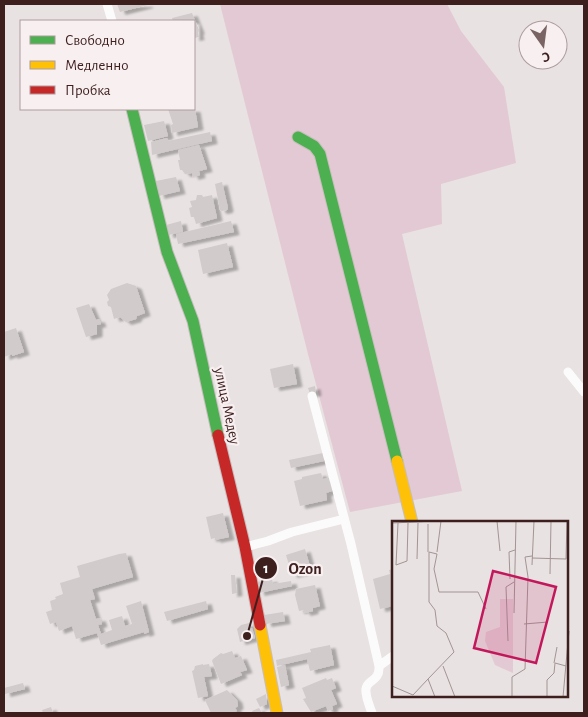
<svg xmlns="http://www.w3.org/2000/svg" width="588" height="717" viewBox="0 0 588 717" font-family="'Alegreya Sans',sans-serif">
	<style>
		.green { fill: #e3c9d3 }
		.building { fill: #d2cbcc; filter: url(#shadow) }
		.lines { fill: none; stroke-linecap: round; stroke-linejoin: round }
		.fast-casing { stroke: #c8bebe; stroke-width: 13 }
		.slow-casing { stroke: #c8bebe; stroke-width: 13 }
		.jam-casing { stroke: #c8bebe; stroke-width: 13 }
		.street { stroke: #fcfbfb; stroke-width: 9 }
		.fast { stroke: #4caf50; stroke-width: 11 }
		.slow { stroke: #ffc107; stroke-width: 11 }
		.jam { stroke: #c62828; stroke-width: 11 }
		.labels { text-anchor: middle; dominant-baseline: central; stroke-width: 4.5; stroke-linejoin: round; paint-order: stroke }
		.street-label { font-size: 15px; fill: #3d1f1e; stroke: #f8eff1 }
		.inset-road { fill: none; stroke: #a49494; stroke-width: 1 }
		.view { fill: #c2185b; fill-opacity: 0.15; stroke: #c2185b; stroke-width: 2.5 }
		.inset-edge { fill: none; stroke: #3d1f1e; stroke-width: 2.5 }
		.leader { fill: none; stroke: #3d1f1e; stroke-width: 2 }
		.callout-dot { fill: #3d1f1e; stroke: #f8eff1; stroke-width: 2 }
		.mark-label { font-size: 15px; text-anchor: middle; font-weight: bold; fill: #fff }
		.callout-label { font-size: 16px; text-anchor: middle; font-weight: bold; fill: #3d1f1e; stroke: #f8eff1; stroke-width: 4.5; stroke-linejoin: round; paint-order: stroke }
	</style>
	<defs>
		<filter id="shadow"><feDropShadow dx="5.5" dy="3" stdDeviation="1" flood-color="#0004"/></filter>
	</defs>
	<rect width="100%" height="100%" fill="#e8e2e2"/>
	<path class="green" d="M220,4H447L461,31L504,87L516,163L441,184L442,224L402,234L462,491L350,512L308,354Z"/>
	<path class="building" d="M117,4H147L148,5L120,12Z
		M192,13L199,30L198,33L199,37L194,38V21H173L172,18Z
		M168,109H195L198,127L172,133L171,125L173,124Z
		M164,121L168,136L148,141L144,125Z
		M210,132L212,141L152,155L151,142L167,138L168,141Z
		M199,145L207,169L199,171L200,175L193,177L192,173L185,174L182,170H180L178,160H180L178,150Z
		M176,177L180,191L159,196L156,181Z
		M222,182L228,208L227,210L222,211L220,210L215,184Z
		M197,195H202L203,197L212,195L217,218L196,224L194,217H191L189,208L192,207L190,201L196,200Z
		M181,221L183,232L168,235L166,225Z
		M231,221L234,232L178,244L176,234Z
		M227,243L233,267L203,274L198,250Z
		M127,283L136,286L145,313L137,316L136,319L126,322L120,317L114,319L111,307L108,306L107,302L109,300L107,295L111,289Z
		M89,304L96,320L99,319L101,324L97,325V334L86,337L76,308Z
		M16,328L24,352L12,356V354L4,357V332Z
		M293,364L297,384L274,388L270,369Z
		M315,386L316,393L310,394L308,388Z
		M323,453L324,461L291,468L289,460Z
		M321,473L323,479L329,478L332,491L326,493L327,500L300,506L294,481L302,479V477Z
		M223,513L229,537L215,540V538L211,539L206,517Z
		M305,549L311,570L292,575L286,555Z
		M126,553L133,577L92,589L95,599L90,600L96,619L100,618L102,624L98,625L101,634L112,630L109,620L122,616L125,626L132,624L126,606L141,601L149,632L144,634V632L101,645L97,633L76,639L72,626L59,631L56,622L50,624L46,612L52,610L50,601L56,599L55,597L63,594L60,583L80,577L77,566L119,554Z
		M393,569V606L380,609L373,579L390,574L389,570Z
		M231,575H235L237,593L232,594Z
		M272,579L273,584L291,581L292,586L259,593L257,582Z
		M315,585L320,606L313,608V611L305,613L304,610L299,611L295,595L296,589Z
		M206,601L208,609L167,621L164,612Z
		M283,612L285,621L266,624L264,615Z
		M249,623L251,628H252L255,638L240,642L237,629L241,625Z
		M330,645L334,665L310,671L307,659L277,666L276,660L311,652L310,649Z
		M232,651L235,658L241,656L247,670L240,672L242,675L221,684L212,661L213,659L221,653L223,654Z
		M203,664V665L209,664L212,676L204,677L208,696L198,698L192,671L194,670L195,666Z
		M285,665L289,685L281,687L277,667Z
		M326,678L327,680L332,678L336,688L331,690L337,704L332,706L333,709L328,711L326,706L311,712L303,699L306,698L302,688Z
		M23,683L25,689L5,694L4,688Z
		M227,690L237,700L238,706L235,708L237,711L232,713H211L205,700Z
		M266,694L267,704L260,707L256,699Z
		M51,707L53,713H43L42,710Z
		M259,708L262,713H253L252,711Z"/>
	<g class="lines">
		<g class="fast-casing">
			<path id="fast" d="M132,109L167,252L193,321L218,435
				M298,137L314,146L320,154L397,461"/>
		</g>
		<g class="slow-casing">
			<path id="slow" d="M397,461L412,522
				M260,625L277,713"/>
		</g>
		<g class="jam-casing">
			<path id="jam" d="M218,435L245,547L260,625"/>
		</g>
		<path class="street" d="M107,4L112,21
			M568,372L584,392
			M312,396L351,544L379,666C380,682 367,679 366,689C365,696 370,707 372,713
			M245,547L268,541L292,532L344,519
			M379,666L393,656"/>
		<use href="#fast" class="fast"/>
		<use href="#slow" class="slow"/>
		<use href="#jam" class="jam"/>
	</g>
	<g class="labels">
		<g class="street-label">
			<text transform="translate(227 406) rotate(78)">улица Медеу</text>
		</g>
	</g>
	<g transform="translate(392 521)">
		<rect width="176" height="176" fill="#e8e2e2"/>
		<path d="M108,78H121V152L103,144L93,120L94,111L108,106Z" fill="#e3c9d3"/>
		<path class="inset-road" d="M105,0L108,30M0,2L44,0M6,2L4,44L15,40L16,2M36,31V3M45,31L49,0M140,37L174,38L175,0M25,38L26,2M140,44L142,0M158,53L159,0M118,58L117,31L123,29M122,92L124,0M132,103L156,101M116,120L114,66L122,61M162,142L165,126M51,145L63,176M36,158L62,131L54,112L45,105L43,89L37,81V31L45,33L42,48L47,71H86L94,88M0,165L21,174L36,158L43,176M120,176V156L133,148L136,56L133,36L140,35M155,176V159L162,152L163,142L174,145M171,176L177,110"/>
		<path class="view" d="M101,50L164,66L144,142L82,127Z"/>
		<rect width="176" height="176" class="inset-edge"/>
	</g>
	<path class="leader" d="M247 636L266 568"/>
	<g class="callout-dot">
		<circle cx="247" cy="636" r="5"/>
		<circle cx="266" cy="568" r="12"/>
	</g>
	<g class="mark-label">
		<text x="266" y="573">1</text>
	</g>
	<g class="callout-label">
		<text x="305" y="574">Ozon</text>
	</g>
	<rect width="588" height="717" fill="none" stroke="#3d1f1e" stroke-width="10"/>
	<rect x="20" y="20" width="175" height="90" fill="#f8eff1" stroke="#ad9c9d"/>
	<rect x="30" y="36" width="25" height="8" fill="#4caf50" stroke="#ad9c9d"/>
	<text x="65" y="45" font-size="15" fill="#3d1f1e">Свободно</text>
	<rect x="30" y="61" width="25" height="8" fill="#ffc107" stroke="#ad9c9d"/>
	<text x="65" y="70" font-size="15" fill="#3d1f1e">Медленно</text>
	<rect x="30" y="86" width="25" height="8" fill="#c62828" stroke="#ad9c9d"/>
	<text x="65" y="95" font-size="15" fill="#3d1f1e">Пробка</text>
	<g transform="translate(543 45) rotate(166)"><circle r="24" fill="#f8eff1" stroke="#ad9c9d"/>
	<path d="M0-4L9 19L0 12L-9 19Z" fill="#796363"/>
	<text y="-8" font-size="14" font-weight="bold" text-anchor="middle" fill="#3d1f1e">С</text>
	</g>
</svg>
